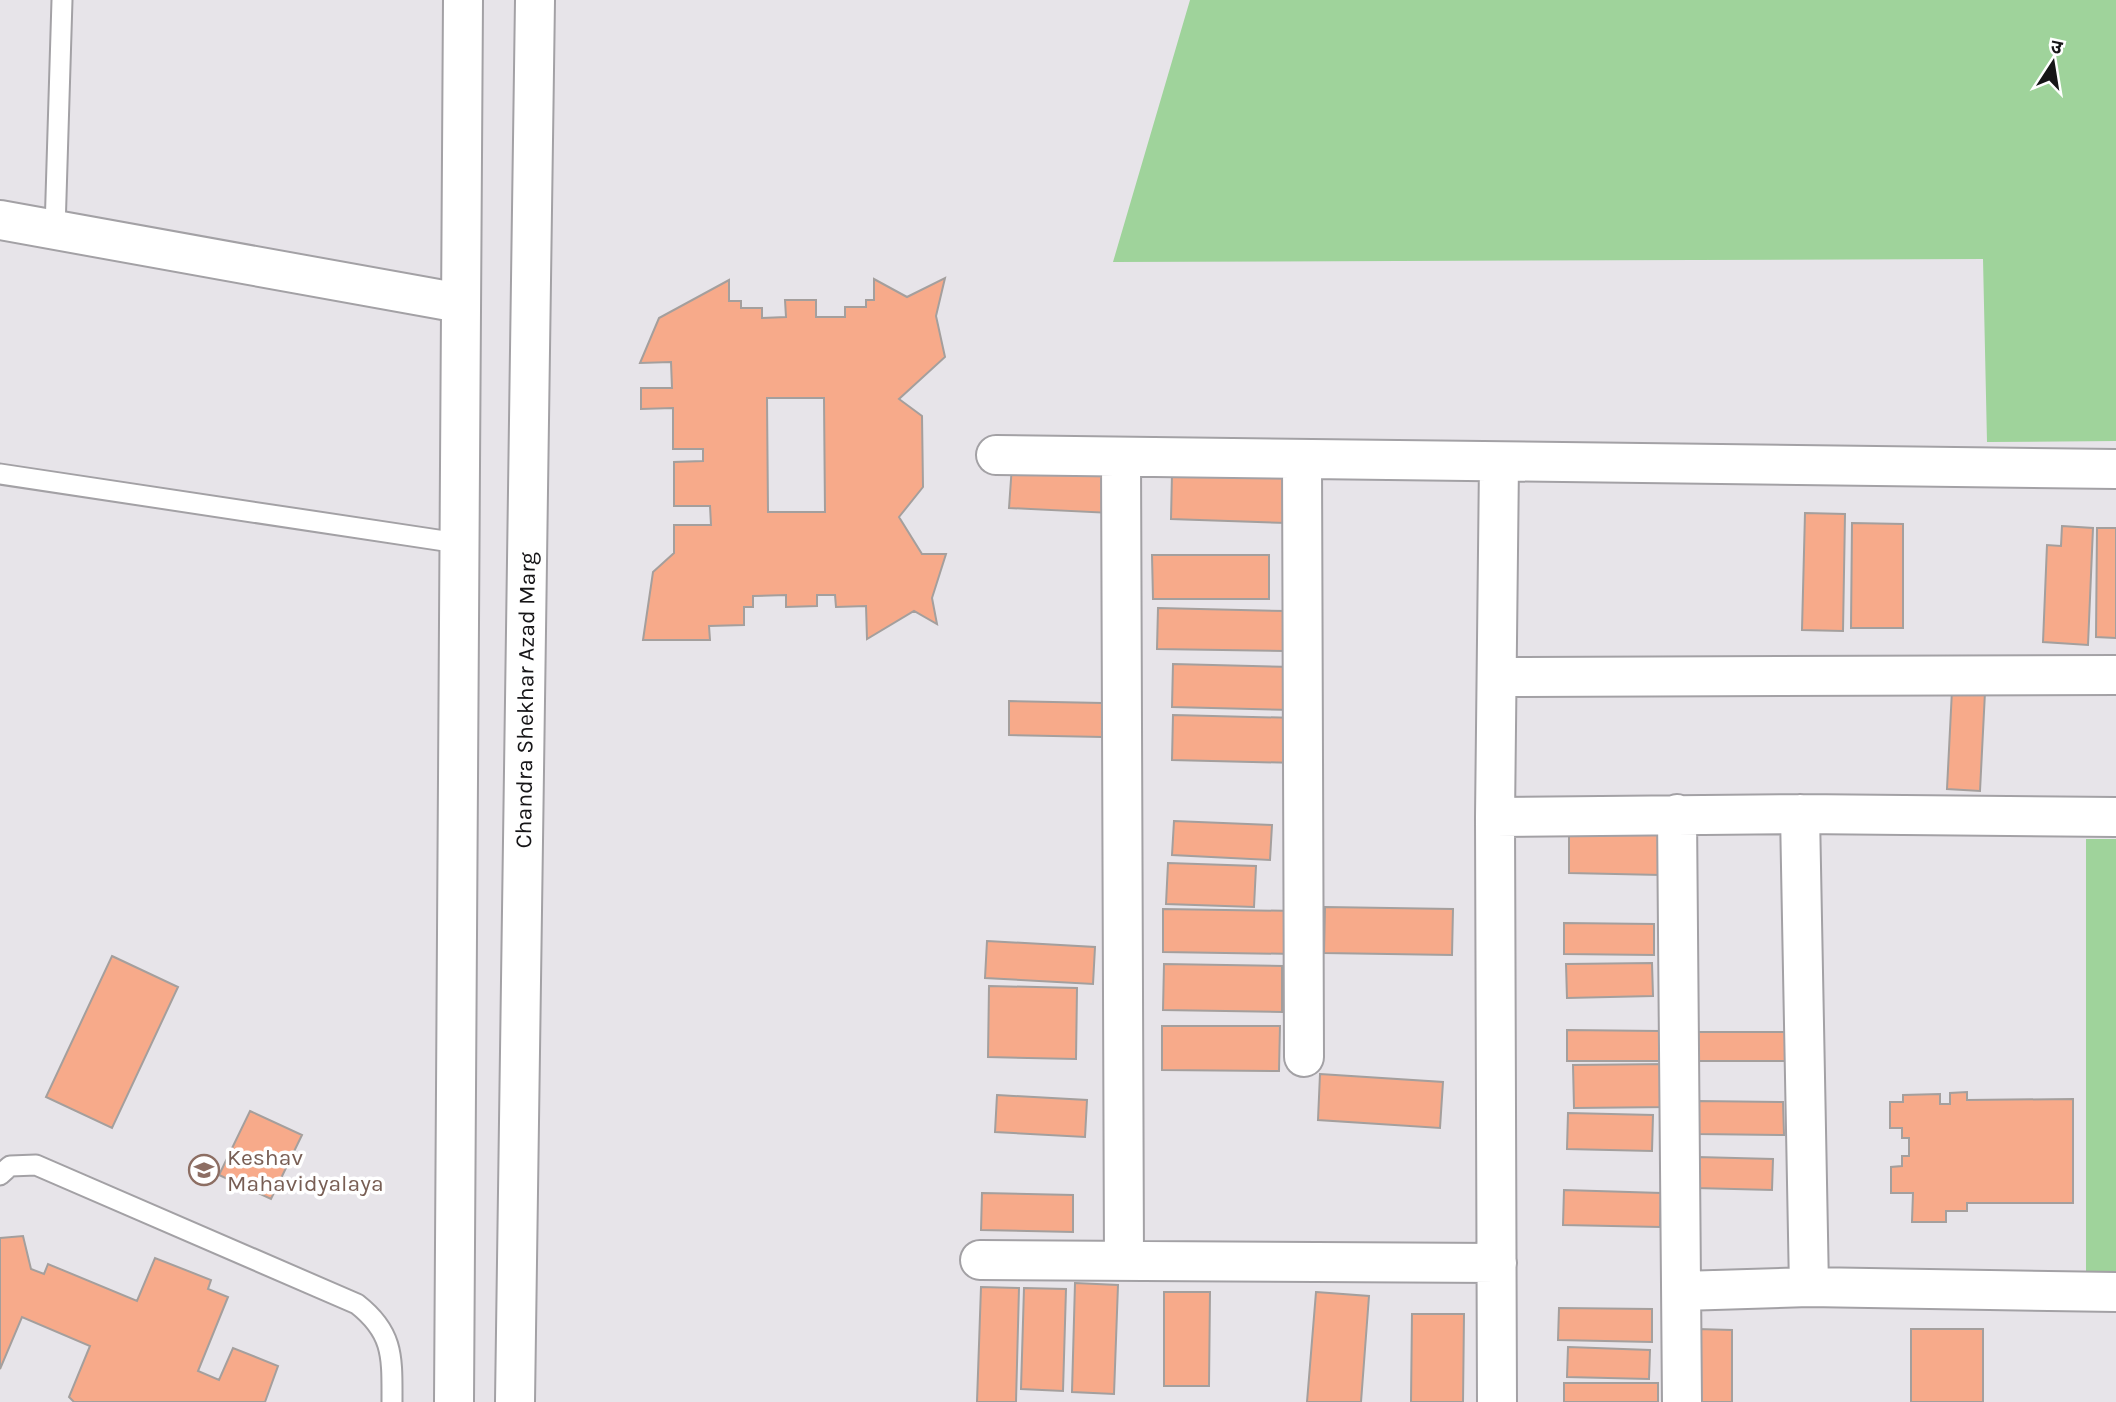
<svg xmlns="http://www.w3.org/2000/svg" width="2116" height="1402" viewBox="0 0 2116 1402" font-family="Karla,'Noto Sans Devanagari',sans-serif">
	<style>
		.green { fill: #9fd39b }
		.building { fill: #f7aa8a; stroke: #a49f9d; stroke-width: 2; fill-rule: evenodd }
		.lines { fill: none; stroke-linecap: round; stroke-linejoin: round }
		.lane-casing { stroke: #a3a1a5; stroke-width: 23 }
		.street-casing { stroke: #a3a1a5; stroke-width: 42 }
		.secondary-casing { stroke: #a3a1a5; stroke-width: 42 }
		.lane { stroke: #fff; stroke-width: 19 }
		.street { stroke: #fff; stroke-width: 38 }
		.secondary { stroke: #fff; stroke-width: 38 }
		.labels { text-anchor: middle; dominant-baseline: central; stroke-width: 7; stroke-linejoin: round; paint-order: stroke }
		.street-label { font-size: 23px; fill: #161517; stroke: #fff }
		.education-label { font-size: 23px; fill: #785e54; stroke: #fff; text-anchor: start }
	</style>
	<rect width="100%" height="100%" fill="#e7e4e9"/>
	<path class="green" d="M1190,0H2116V441L1987,442L1983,259L1113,262Z
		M2086,839H2116V1273H2086Z"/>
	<path class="building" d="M945,278L936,316L945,357L899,399L922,416L923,487L899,517L922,554H946L932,598L937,624L914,611L867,639L866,606L836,607L835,595H817V606L786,607V595L753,596V607H744V625L709,626L710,640H643L653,572L674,553V525H711L710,506H674V462L703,461V449H673V408L641,409V388H672L671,362L640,363L659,318L729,280V301H741V308H762V318L786,317L785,300H816V317H845V307H866V300H874V279L907,297ZM767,398H824L825,512H768Z
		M1012,465L1114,471L1111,513L1009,508Z
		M1172,474L1289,478L1287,523L1171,519Z
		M1805,513L1845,514L1843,631L1802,630Z
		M1852,523L1903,524V628H1851Z
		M2062,526L2093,528L2088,645L2043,642L2047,545L2061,546Z
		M2097,528H2116V638L2096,637Z
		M1152,555H1269V599H1153Z
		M1158,608L1285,611L1284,651L1157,649Z
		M1173,664L1293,667L1292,710L1172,707Z
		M1952,690L1985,692L1980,791L1947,789Z
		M1009,701L1102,703V737L1009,735Z
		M1173,715L1298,718L1297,763L1172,760Z
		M1174,821L1272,825L1270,860L1172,855Z
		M1569,832L1661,834V875L1569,873Z
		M1168,863L1256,866L1254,907L1166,904Z
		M1325,907L1453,909L1452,955L1324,953Z
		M1163,909L1296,911L1295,954L1163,952Z
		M1564,923L1654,924V955L1564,954Z
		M987,941L1095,947L1093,984L985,978Z
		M112,956L178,987L112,1128L46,1097Z
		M1652,963L1653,996L1567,998L1566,964Z
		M1164,964L1282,966V1012L1163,1010Z
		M989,986L1077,988L1076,1059L988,1057Z
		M1162,1026H1280L1279,1071L1162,1070Z
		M1567,1030L1659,1031V1061H1567Z
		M1696,1032H1793V1061H1696Z
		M1668,1064L1669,1107L1574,1108L1573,1065Z
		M1320,1074L1443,1082L1440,1128L1318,1120Z
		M1967,1092V1100L2073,1099V1203H1967V1211H1946V1222H1912L1913,1193H1891V1167L1902,1166V1156H1909V1138H1902V1128H1890V1102H1903V1095L1940,1094V1104H1950V1093Z
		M997,1095L1087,1100L1085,1137L995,1132Z
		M1697,1101L1783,1102L1784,1135L1697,1134Z
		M250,1111L302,1135L271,1199L219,1175Z
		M1568,1113L1653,1115L1652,1151L1567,1149Z
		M1697,1157L1773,1159L1772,1190L1696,1188Z
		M1564,1190L1661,1193L1660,1227L1563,1225Z
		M982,1193L1073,1195V1232L981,1230Z
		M23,1236L31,1269L44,1274L48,1264L137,1301L155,1258L211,1280L208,1289L228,1297L198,1371L219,1380L233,1348L278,1366L265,1402H74L69,1397L90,1346L22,1317L0,1369V1238Z
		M1075,1283L1118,1285L1114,1394L1072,1392Z
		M981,1287L1019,1288L1016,1402H977Z
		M1024,1288L1066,1289L1063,1391L1021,1389Z
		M1164,1292H1210L1209,1386H1164Z
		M1316,1292L1369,1296L1361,1402H1307Z
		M1559,1308L1652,1309V1342L1558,1340Z
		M1412,1314H1464L1463,1402H1411Z
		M1697,1329L1732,1330V1402H1696Z
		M1911,1329H1983V1402H1911Z
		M1568,1347L1650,1350L1649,1379L1567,1377Z
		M1564,1383H1658V1402H1564Z"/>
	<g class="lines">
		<g class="lane-casing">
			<path id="lane" d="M55,230L62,0
				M0,474L458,543
				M0,1175L10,1166L36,1165L357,1304C394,1333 392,1357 392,1402"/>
		</g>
		<g class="street-casing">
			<path id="street" d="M0,220L460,303
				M996,455L2116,469
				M1121,457L1124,1261
				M1302,460L1304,1057
				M1497,677L2116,675
				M1677,814L1682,1402
				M1800,814L1809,1287
				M1495,817L1800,814L2116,817
				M980,1260L1497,1263
				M1682,1291L1809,1287L2116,1292
				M1497,1402L1495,817L1499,463"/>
		</g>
		<g class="secondary-casing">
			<g id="secondary">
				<path d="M454,1402L463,0"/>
				<path id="s1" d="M515,1402L535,0"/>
			</g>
		</g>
		<use href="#lane" class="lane"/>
		<use href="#street" class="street"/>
		<use href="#secondary" class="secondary"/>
	</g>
	<defs>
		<g id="university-ring" transform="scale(1.575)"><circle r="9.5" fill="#fff" stroke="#8d6e63" stroke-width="1.5"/><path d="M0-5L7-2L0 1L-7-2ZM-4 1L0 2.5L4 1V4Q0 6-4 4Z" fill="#8d6e63"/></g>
	</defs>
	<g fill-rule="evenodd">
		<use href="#university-ring" x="204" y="1170"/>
	</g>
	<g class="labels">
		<g class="street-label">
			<text stroke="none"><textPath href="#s1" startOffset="702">Chandra Shekhar Azad Marg</textPath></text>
		</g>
		<g class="education-label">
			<text x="227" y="1157">Keshav<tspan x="227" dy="26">Mahavidyalaya</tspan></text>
		</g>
	</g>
	<g transform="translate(2053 63) rotate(12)" stroke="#ffffff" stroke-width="5" paint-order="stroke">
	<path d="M0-5L12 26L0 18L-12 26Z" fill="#161517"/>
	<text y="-10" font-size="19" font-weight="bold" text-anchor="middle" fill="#161517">उ</text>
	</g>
</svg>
